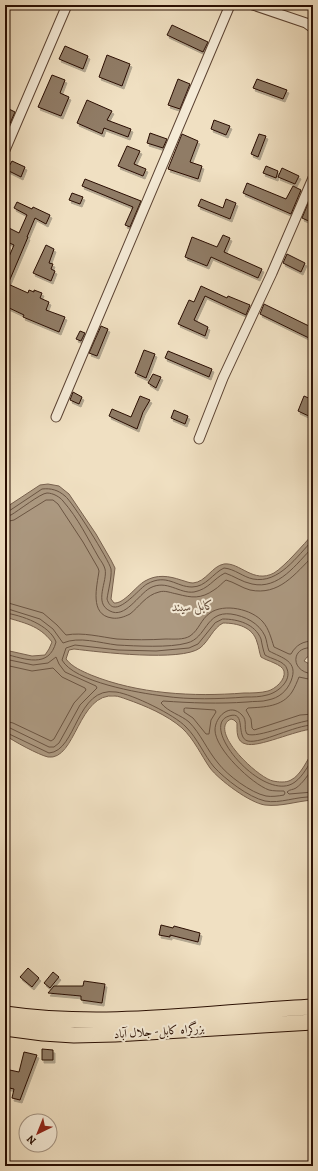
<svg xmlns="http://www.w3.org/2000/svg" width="318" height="1171" viewBox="0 0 318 1171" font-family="Alegreya,Amiri,serif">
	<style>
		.water { fill: #ac9981; stroke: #78614e; fill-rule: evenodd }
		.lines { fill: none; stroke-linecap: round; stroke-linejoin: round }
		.shore { stroke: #6a5442; stroke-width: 1 }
		.building { fill: #907b66; stroke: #290e02; filter: url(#shadow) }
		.minor-casing { stroke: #5b4232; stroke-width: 11 }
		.trunk-casing { stroke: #290e02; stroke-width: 17 }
		.minor { stroke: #f5ebd7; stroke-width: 9 }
		.trunk { stroke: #f0e0c2; stroke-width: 15 }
		.labels { text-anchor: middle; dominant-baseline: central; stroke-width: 4; stroke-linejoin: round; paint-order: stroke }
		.street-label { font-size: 12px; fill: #290e02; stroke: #f5ebd7 }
		.water-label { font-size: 13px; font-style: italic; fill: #644d3b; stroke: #f5ebd7 }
	</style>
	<defs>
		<filter id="shadow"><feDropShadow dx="2" dy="3" stdDeviation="0" flood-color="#0004"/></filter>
	</defs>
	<rect width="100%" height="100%" fill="#f0e0c2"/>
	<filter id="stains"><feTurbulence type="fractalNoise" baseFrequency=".005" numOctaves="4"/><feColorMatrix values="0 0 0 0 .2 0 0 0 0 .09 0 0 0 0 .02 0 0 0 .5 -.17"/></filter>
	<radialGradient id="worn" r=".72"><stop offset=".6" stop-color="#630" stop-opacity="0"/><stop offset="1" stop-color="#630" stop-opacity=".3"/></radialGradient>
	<path class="water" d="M48,484L59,486L69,494L96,534L111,560L115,568L111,599L114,603C124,604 136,586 145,581C157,574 169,576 181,580C185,581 189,583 193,583C206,582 212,566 224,564C240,562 253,584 274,573C284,567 304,544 313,534V657H307L304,661L313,666V729C296,730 258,748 246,744C236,742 237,731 237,723L234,720L231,719C207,730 258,778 273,781C278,782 286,783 291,780C301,775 307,760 313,751V777L312,780L313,782V800C297,801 281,807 265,805C250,803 219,780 210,768C201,755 194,739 182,728C167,715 146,706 126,699C123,698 118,696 115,696C78,692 76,761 48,757C39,755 13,741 5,735V650L32,656L45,655L49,649L52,642C39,625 24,623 5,617V508L40,485ZM223,623C237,623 253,627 257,642C259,647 259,652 261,657C267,661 282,664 284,671C286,680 275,689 268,691C261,693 251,693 244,693C193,697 138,694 91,675C82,671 72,667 66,659L69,650L74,649C99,652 181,662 200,648C209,641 213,628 223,623Z"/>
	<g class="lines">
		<path class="shore" d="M5,511H9L42,489C51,488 58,490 65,496C72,501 109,560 111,569C112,577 108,591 107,599C114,622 138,589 147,584C167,573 176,587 192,587C206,587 213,573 224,568C235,569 243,577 253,579C279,584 297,556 313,540
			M5,516L11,515C18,511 41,493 47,493C53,493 60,497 63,501C78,518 88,539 99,558C101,561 104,565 105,569C108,581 93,603 110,611C125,619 138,595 150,588C167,579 179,594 194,592C209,589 213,579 225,573C234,576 242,582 252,584C279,590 296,564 313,547
			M5,522L14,520L46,500H53L58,504L83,542L98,568L99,571C97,586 89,615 112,618C118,619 124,617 130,614C139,607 146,595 159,592C165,590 171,593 177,594C192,598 201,599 214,590C219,587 222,583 226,580C234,582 242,588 250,590C279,596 295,574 313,556
			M5,602L43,613L57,625L66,635C83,632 101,637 117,639C133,640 150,640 166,639C173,639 184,640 190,636C199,630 201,619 210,613C224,603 252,609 263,622C269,629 271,638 274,647L289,654H291C296,645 303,641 313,641
			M5,608L40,619L53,629L63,643C79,636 100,643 117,645C136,646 170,648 187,643C207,638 205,611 231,614C245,616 259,623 265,636C267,641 267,646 269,651C282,658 299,661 291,681C287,691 279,698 268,700C262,702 254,701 247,702C219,704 191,703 163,701L161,703C168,712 181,715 189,722C201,734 207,750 218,763C227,775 251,793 266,796C271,797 279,796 284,795L285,793L284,791C279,791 273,791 269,790C252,784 215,749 215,730C215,717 230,702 242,715C248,721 243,728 247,734C257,739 296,721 313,720
			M5,613C21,615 50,625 56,642C49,669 25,659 5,654
			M223,619C238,619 255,624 261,639C262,644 263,650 265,655C271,659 285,661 287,669C292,681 277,693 267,695C260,697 253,697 246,697C219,699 190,700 163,696C139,693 74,682 62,660L66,648L75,645L118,650L156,651L189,648L198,644L215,623Z
			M313,648C291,645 289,672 313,674
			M5,659L33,665L48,663L56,657L59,664L65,672L96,686L97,688L80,705L59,743L54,747H49L10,728L5,727
			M5,665L32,671L53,668L62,677L85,688L86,690L74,703L54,739L51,741L13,723L5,721
			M313,680L299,677C297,682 295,687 292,692C282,707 264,707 248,708L246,710L251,719L252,728L254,730L300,715L313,714
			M186,708L215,710L216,712L211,720L209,734H206L193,718L184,712V709Z
			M313,725C295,725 261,744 248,741C235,738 247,710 229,716C197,726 265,805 295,782C303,776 308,766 313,758
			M5,732L49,753C77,751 76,686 116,692C132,694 175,715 186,727C198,739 204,755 214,767C225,779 248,797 265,801C280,804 297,796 313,797
			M313,767C309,774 303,783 296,788C293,790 290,789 287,792L289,794L313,792"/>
	</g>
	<path class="building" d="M172,25L208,42L203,52L167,35Z
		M65,46L88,56L83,69L59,59Z
		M107,55L130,64L122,86L99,77Z
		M52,75L65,80L60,93L69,97L61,116L38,107Z
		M178,79L190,84L180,109L168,105Z
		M257,79L287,90L283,99L253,88Z
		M87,100L112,111L107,120L131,129L128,137L104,128L102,134L77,123Z
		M9,109L15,112L5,135V117Z
		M214,120L230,126L226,135L211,129Z
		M150,133L167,139L163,148L147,143Z
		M182,134L198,141L190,162L202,166L198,179L168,169Z
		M259,134L266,136L258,157L251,154Z
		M127,146L140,151L134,164L146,169L143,176L118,166Z
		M12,161L25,167L21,177L7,170Z
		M266,166L278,171L276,178L263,173Z
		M282,168L299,176L295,184L278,177Z
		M85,179L141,201L130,227L125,225L133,207L82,186Z
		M247,183L286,199L293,186L301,190L291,214L243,193Z
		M72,193L83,197L80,204L69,200Z
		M201,199L223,208L226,199L236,203L230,219L198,206Z
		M309,201L313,203V223L302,218Z
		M17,202L32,209L33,207L50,215L46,224L35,218L27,237H28L8,284L28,293L29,290L34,292V290L42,293L40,298L49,302L46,310L65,317L59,332L23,317L24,315L5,306V266L14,245L5,241V226L19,233L27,215L14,208Z
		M223,235L230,238L224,252L262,269L258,278L211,257L207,266L185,257L192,237L217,247Z
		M46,245L54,249L49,263L53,264L51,269L55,271L51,281L33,273Z
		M287,254L305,263L301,272L283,263Z
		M201,286L227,298L228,296L250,305L246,315L205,296L194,320L208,327L205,336L178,324L189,300L194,302Z
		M264,304L313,328V340L260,314Z
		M101,326L108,329L97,356L89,353Z
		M80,331L85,333L81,341L76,339Z
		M144,350L155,354L146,378L135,373Z
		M168,351L212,369L209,377L165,358Z
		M153,374L161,377L156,388L148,383Z
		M73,392L82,397L79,404L70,400Z
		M140,396L150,400L143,412L137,429L109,416L112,409L131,417Z
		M304,396L313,400V418L298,411Z
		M174,410L188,416L185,424L171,418Z
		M161,925L173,928L174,926L200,933L198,942L170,935V937L159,935Z
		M28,968L39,978L32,987L20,977Z
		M53,972L59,977L50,988L44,983Z
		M84,981L105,984L102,1003L81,1000V996L48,993L54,986H83Z
		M42,1049L53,1050V1060H42Z
		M24,1052L37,1055L20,1100L12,1098L14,1089L5,1087V1069L19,1072Z"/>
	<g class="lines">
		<g class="minor-casing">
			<path id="minor" d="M253,5L306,23L313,28
				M5,150L67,5
				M56,417L230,5
				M199,439L223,378L272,273L313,178"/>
		</g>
		<g class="trunk-casing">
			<path id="trunk" d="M5,1014C107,1029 211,1012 313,1007
				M5,1028L43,1033L74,1035L115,1034L313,1022"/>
		</g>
		<use href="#minor" class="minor"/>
		<use href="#trunk" class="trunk"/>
	</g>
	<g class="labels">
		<g class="street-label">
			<text transform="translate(159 1031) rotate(-4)">بزرگراه کابل- جلال آباد</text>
		</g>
		<g class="water-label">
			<text transform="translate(193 606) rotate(-3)">کابل سيند</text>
		</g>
	</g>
	<rect width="318" height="1171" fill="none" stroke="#f0e0c2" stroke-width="20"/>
	<rect x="6" y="6" width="306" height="1159" fill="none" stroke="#290e02" stroke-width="2"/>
	<rect x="10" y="10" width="298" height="1151" fill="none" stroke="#290e02"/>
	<g transform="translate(38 1133) rotate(223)"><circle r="19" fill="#f5ebd7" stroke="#a39382"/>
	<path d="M0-3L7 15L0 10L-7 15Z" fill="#8f2418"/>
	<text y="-6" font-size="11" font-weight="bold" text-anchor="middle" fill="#290e02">N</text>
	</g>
	<rect width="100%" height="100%" filter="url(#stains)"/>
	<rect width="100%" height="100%" fill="url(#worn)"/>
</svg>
